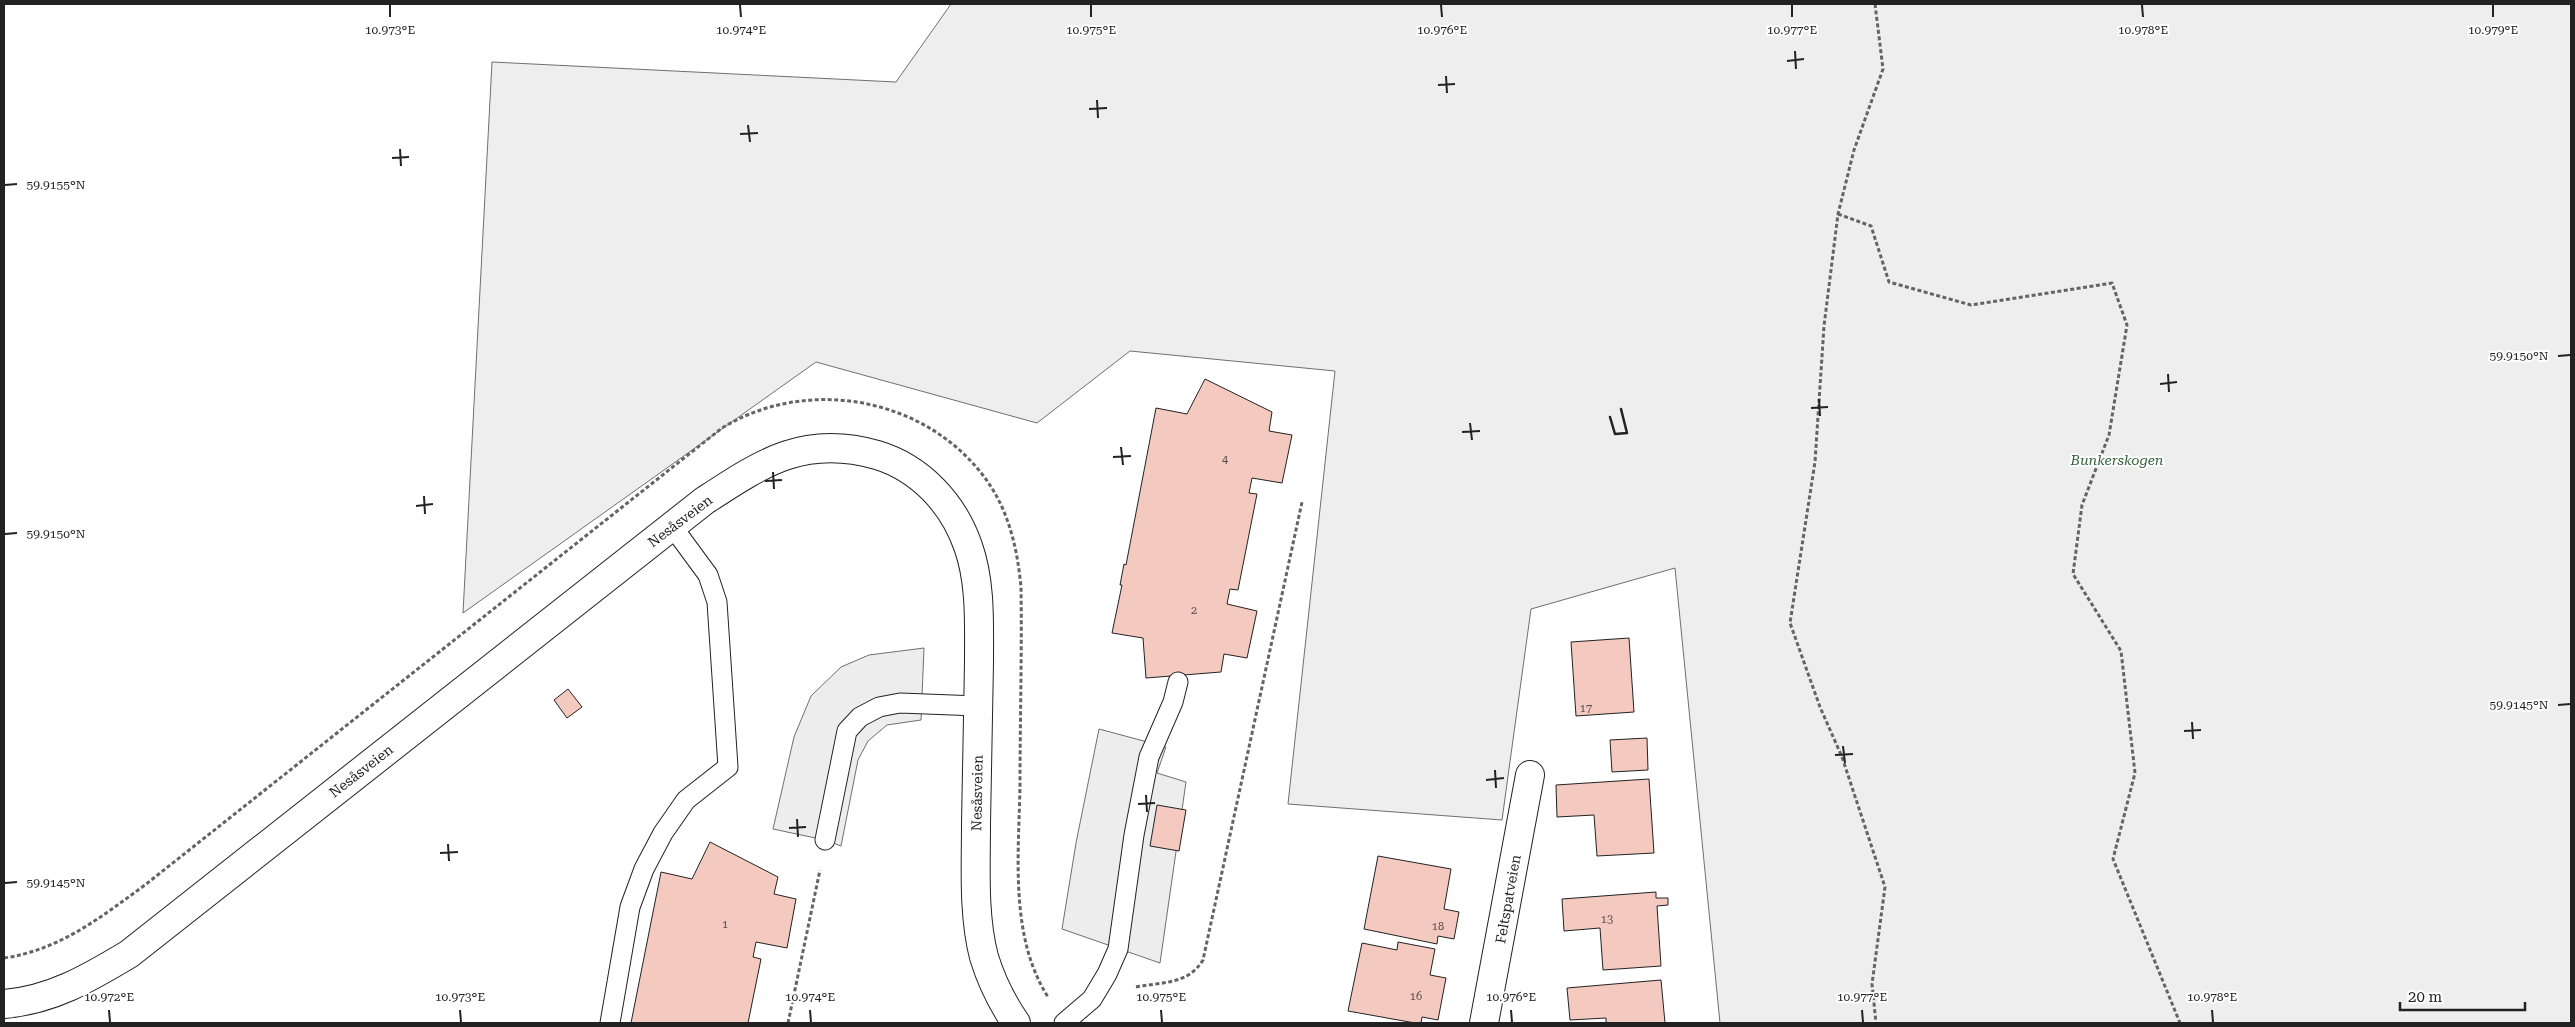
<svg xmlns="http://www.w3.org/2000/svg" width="2575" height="1027" viewBox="0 0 2575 1027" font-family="'Roboto Serif',serif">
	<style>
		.green { fill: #eee; stroke: #6f6f6f }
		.parking { fill: #ededed; stroke: #6f6f6f }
		.building { fill: #f3c9c0; stroke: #222 }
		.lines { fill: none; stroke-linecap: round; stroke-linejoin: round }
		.service-casing { stroke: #222; stroke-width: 21 }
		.minor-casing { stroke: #222; stroke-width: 30 }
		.tertiary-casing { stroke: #222; stroke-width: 30 }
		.path { stroke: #646464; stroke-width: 3; stroke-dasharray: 4 2.5; stroke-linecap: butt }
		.service { stroke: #fff; stroke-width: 19 }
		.minor { stroke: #fff; stroke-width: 28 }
		.tertiary { stroke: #fff; stroke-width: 28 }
		.wall { stroke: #222; stroke-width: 2.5 }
		.ticks { fill: none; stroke: #222; stroke-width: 2 }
		.labels { text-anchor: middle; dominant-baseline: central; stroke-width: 4; stroke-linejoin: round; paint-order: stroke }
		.number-label { font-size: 11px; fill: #564c4a }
		.park-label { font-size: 14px; font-style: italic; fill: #2f5e38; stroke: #fff }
		.street-label { font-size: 14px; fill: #222; stroke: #fff }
		.ticks-label { font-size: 12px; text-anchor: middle; fill: #222; stroke: #fff; stroke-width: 4; stroke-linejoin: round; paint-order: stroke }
	</style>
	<rect width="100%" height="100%" fill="#fff"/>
	<path class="green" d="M951,4H2571V1023H1720L1675,568L1531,609L1502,820L1288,804L1335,371L1130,351L1037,423L816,362L463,613L492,62L896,82Z"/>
	<path class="parking" d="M924,648L921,720L887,725L868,741L858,760L841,846L825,840L773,829L794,737L811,696L841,667L869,655Z
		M1099,729L1166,747L1157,773L1186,782L1160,963L1062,929L1076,843Z"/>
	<path class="building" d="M1205,379L1272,412L1269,431L1292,435L1282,483L1252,478L1249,493L1257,494L1238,590L1230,589L1227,604L1257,611L1247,658L1224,654L1221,672L1146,678L1143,638L1112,633L1122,585H1120L1124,564L1126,565L1156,408L1187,414Z
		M1629,638L1634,712L1576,716L1571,642Z
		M568,689L582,707L567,718L554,700Z
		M1647,738L1648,770L1612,772L1610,740Z
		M1649,779L1654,853L1597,856L1594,815L1557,817L1556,785Z
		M1157,805L1186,810L1179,851L1150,846Z
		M710,842L778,877L774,894L796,899L787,948L756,942L753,957L761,959L748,1023H631L661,872L692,879Z
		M1378,856L1451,869L1444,909L1459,912L1454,939L1438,936L1437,944L1364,929Z
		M1656,892V898H1668V905L1657,906L1661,966L1603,970L1600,928L1564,931L1562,899Z
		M1398,942L1435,949L1430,975L1446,978L1438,1020L1422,1017L1421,1023H1415L1348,1011L1362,943L1397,950Z
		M1661,980L1665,1023H1606V1018L1570,1020L1567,988Z"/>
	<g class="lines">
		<g class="service-casing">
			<path id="service" d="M825,840L847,731L860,717L879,707L900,703L978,706
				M610,1023L630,907L644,869L663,833L686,800L728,767L717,602L708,575L672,526
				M1064,1023L1092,999L1107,974L1118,949L1134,835L1149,757L1173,702L1178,682"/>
		</g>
		<g class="minor-casing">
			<path id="minor" d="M1484,1023L1530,775"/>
		</g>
		<g class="tertiary-casing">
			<path id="tertiary" d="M4,1004C52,1000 89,978 129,954L704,501C762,463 804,434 877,455C920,468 953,503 968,546C981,582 979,624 979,662C978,716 977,770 976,824C976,867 973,915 984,957C991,980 1003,1004 1016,1023"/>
		</g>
		<path class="path" d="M1875,4L1883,69L1854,150L1838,214L1824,326L1815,462L1790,623L1820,707L1842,757L1885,887L1872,984L1876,1023
			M1838,214L1871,226L1889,282L1971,305L2112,283L2127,325L2109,435L2082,505L2073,574L2121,651L2135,773L2113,859L2180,1023
			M4,958C60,950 101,917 145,885L722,428C805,377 921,396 982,474C1008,507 1017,546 1021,587C1022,653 1020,719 1020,785C1019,853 1009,936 1048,997
			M1136,987C1161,982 1188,985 1203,960L1302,502
			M788,1023L820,870"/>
		<use href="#service" class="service"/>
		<use href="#minor" class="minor"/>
		<use href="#tertiary" class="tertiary"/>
		<path class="wall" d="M1610,417L1615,434L1627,433L1621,409"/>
	</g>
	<path class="ticks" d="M390,5V17M740,5L741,17M1091,5V17M1441,5L1442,17M1792,5V17M2142,5L2143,17M2493,5V17M1795,51L1796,69M1787,61L1804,59M1446,76L1447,93M1438,85L1455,84M1097,100L1098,118M1089,109L1107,108M748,125L750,142M740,134L758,133M400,149L401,166M392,158L409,157M5,185L17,184M2558,356L2570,355M2168,374L2169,392M2160,384L2177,382M1819,399L1820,416M1811,408L1828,407M1470,423L1472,440M1462,432L1480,431M1121,447L1123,465M1113,457L1131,456M773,472L774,489M765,481L782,480M424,496L425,514M416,506L433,504M5,534L17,533M2558,705L2570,704M2192,722L2193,739M2184,731L2201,730M1843,746L1845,763M1835,755L1853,754M1495,770L1496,788M1486,780L1504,778M1146,795L1147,812M1138,804L1155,803M797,819L798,837M789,828L806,827M448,844L449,861M440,853L458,852M5,883L17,882M109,1010L110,1022M460,1010L461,1022M810,1010L811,1022M1161,1010L1162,1022M1511,1010L1512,1022M1862,1010L1863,1022M2212,1010L2213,1022"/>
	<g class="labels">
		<g class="number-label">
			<text x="1225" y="459">4</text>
			<text x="1194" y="610">2</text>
			<text x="1586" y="708">17</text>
			<text x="1607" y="919">13</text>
			<text x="725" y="924">1</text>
			<text x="1438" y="926">18</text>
			<text x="1416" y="996">16</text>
		</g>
		<g class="park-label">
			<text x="2117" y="460">Bunkerskogen</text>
		</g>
		<g class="street-label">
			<text transform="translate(680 521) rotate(-37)">Nesåsveien</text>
			<text transform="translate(361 771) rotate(-38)">Nesåsveien</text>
			<text transform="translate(977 793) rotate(-89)">Nesåsveien</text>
			<text transform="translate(1508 899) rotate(-80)">Feltspatveien</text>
		</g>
	</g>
	<g class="ticks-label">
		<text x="390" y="34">10.973°E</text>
		<text x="741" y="34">10.974°E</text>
		<text x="1091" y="34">10.975°E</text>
		<text x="1442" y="34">10.976°E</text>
		<text x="1792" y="34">10.977°E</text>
		<text x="2143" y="34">10.978°E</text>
		<text x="2493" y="34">10.979°E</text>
		<text x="56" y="189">59.9155°N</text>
		<text x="2519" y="360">59.9150°N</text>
		<text x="56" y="538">59.9150°N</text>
		<text x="2519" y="709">59.9145°N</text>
		<text x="56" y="887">59.9145°N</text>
		<text x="109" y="1001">10.972°E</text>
		<text x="460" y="1001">10.973°E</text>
		<text x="810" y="1001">10.974°E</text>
		<text x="1161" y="1001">10.975°E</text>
		<text x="1511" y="1001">10.976°E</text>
		<text x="1862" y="1001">10.977°E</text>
		<text x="2212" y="1001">10.978°E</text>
	</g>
	<rect width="2575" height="1027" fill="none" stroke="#222222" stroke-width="10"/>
	<path d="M2400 1002v8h125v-8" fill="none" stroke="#222222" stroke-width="2.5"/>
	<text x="2408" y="1002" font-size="15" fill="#222222" stroke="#ffffff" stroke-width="4" paint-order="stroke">20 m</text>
</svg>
